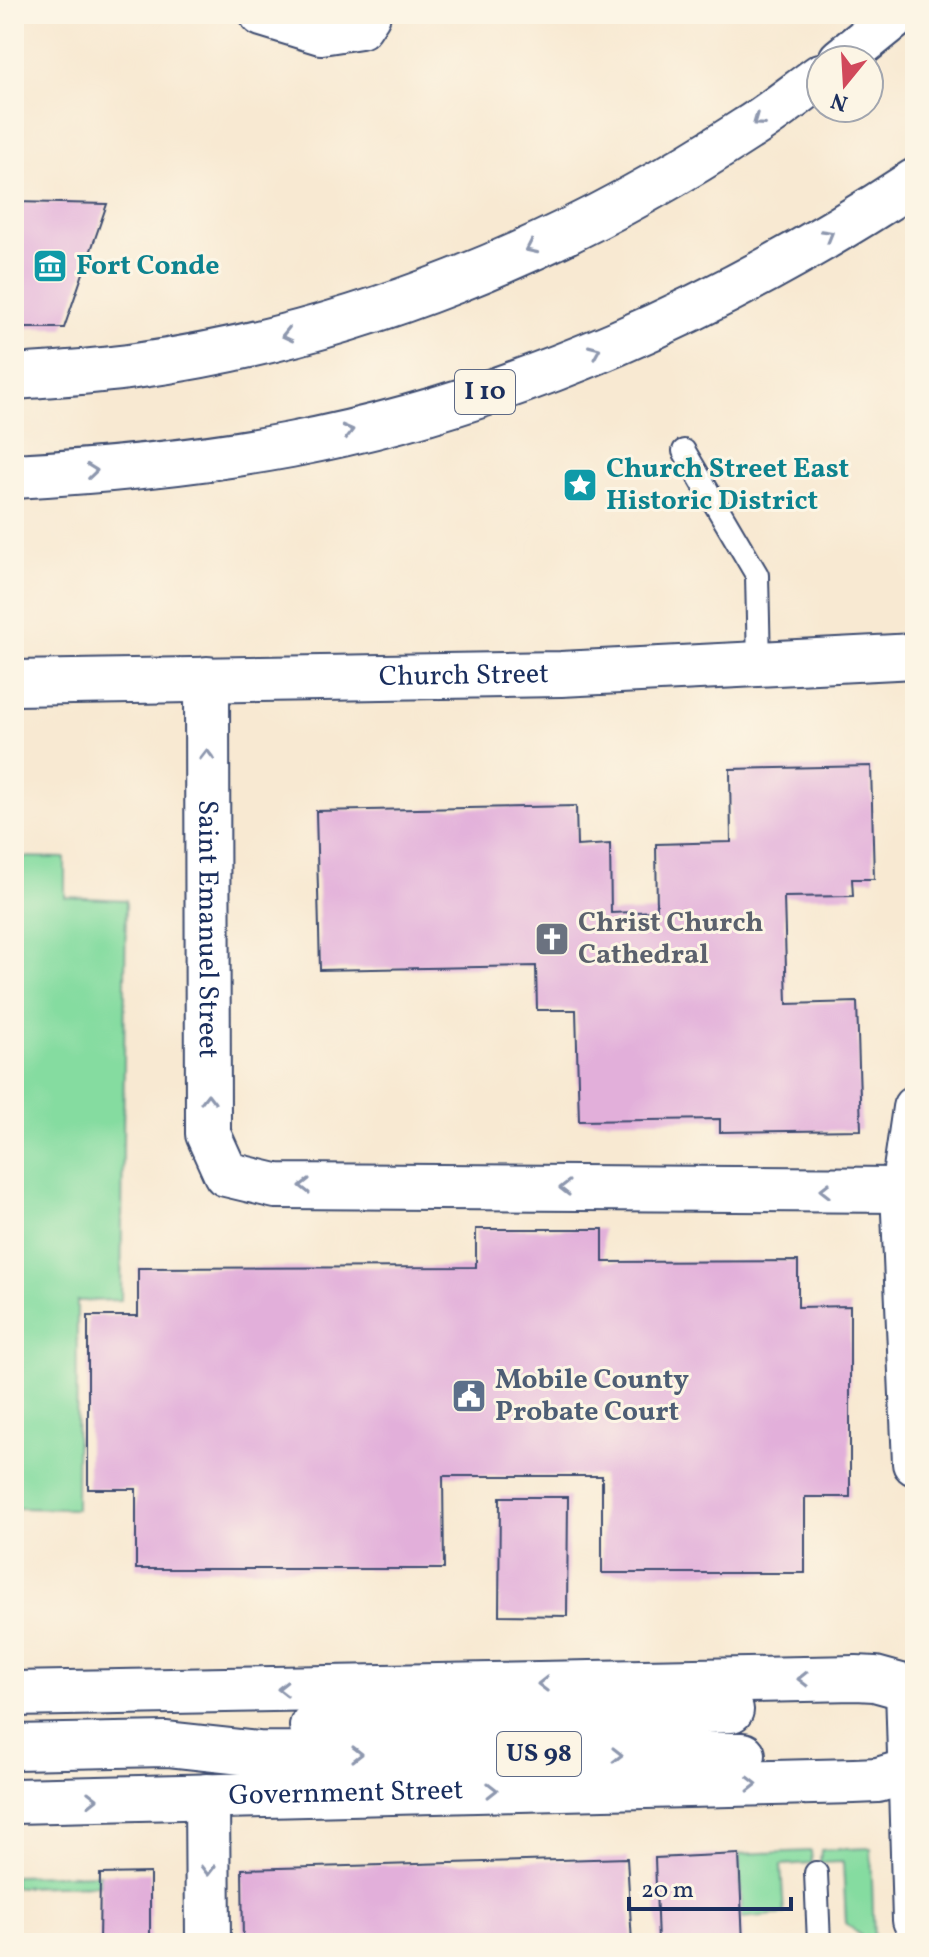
<svg xmlns="http://www.w3.org/2000/svg" width="929" height="1957" viewBox="0 0 929 1957" font-family="Vollkorn,serif">
	<style>
		.green { fill: #85dca0; stroke: #50867f; stroke-width: 2 }
		.building { fill: #e2afda }
		.lines { fill: none; stroke-linecap: round; stroke-linejoin: round }
		.lane-casing { stroke: #3c4b6f; stroke-width: 26 }
		.street-casing { stroke: #3c4b6f; stroke-width: 48 }
		.primary-casing { stroke: #3c4b6f; stroke-width: 48 }
		.highway-casing { stroke: #3c4b6f; stroke-width: 48 }
		.lane { stroke: #fff; stroke-width: 22 }
		.street { stroke: #fff; stroke-width: 44 }
		.primary { stroke: #fff; stroke-width: 44 }
		.highway { stroke: #fff; stroke-width: 44 }
		.oneway { stroke: #8d97ae }
		.labels { text-anchor: middle; dominant-baseline: central; stroke-width: 6; stroke-linejoin: round; paint-order: stroke }
		.shield { fill: #fcf5e5; stroke: #5e6a86; stroke-width: 2 }
		.shield-label { font-size: 26px; font-weight: bold; fill: #1b2f5e }
		.culture-label { font-size: 28px; font-weight: bold; fill: #0d838f; stroke: #fcf5e5; text-anchor: start }
		.street-label { font-size: 28px; fill: #1b2f5e; stroke: #fcf5e5 }
		.worship-label { font-size: 28px; font-weight: bold; fill: #5b616d; stroke: #fcf5e5; text-anchor: start }
		.service-label { font-size: 28px; font-weight: bold; fill: #4e5e75; stroke: #fcf5e5; text-anchor: start }
	</style>
	<rect width="100%" height="100%" fill="#fcf5e5"/>
	<filter id="ink" filterUnits="userSpaceOnUse"><feTurbulence type="fractalNoise" baseFrequency=".0125" numOctaves="2"/><feDisplacementMap in="SourceGraphic" scale="16" xChannelSelector="R" yChannelSelector="G"/><feConvolveMatrix kernelMatrix="1 2 1 2 8 2 1 2 1" color-interpolation-filters="sRGB"/></filter>
	<filter id="wash" filterUnits="userSpaceOnUse"><feTurbulence type="fractalNoise" baseFrequency=".006" numOctaves="4" result="noise"/><feDisplacementMap in="SourceGraphic" scale="32" xChannelSelector="R" yChannelSelector="G"/><feGaussianBlur stdDeviation="1.8" result="paint"/><feColorMatrix in="noise" values="0 0 0 0 0 0 0 0 0 0 0 0 0 0 0 0 0 1.4 0 .05"/><feComposite in="paint" operator="in"/></filter>
	<g filter="url(#wash)">
		<rect width="100%" height="100%" fill="#f8e9d2"/>
		<path class="green" d="M14,857L65,858V897L126,900L121,1300L77,1301L76,1509L14,1508Z
			M871,1848L874,1943H869L846,1923L843,1862L820,1863L821,1850Z
			M811,1851L812,1863L781,1865L784,1914L742,1918L739,1854Z
			M100,1874V1885L14,1887V1876Z"/>
		<g id="blocks">
			<path class="building" d="M14,202L107,204L64,328H14Z
				M871,766L874,879H852L853,896L784,897L787,1004L857,1002L861,1130L720,1132V1119L579,1121L576,1010H537L536,966L320,970L316,811L576,806L577,846L610,844L611,913L657,911L656,844L731,842L730,769Z
				M476,1229H603V1262L798,1261V1307L850,1306V1497H805V1573H602V1476H443L444,1569H136V1489H88V1316H138V1268L476,1267Z
				M500,1497H568L567,1616L499,1615Z
				M739,1854L743,1943H658L655,1858Z
				M627,1858L632,1943H243L242,1869Z
				M150,1873V1943H99L100,1874Z"/>
		</g>
	</g>
	<g filter="url(#ink)">
		<use href="#blocks" fill-opacity="0" stroke="#3c4b6f" stroke-width="2"/>
		<g class="lines">
			<g class="lane-casing">
				<path id="lane" d="M684,451L757,575L759,664
					M816,1873L819,1943"/>
			</g>
			<g class="street-casing">
				<g id="street">
					<path d="M262,14L321,32L360,26L368,14"/>
					<path id="s1" d="M207,679L208,1134L226,1174L276,1186L903,1190"/>
					<path id="s2" d="M14,683L561,674L915,656"/>
					<path d="M915,1108L903,1190L915,1463"/>
					<path d="M908,1688L915,1920"/>
					<path d="M207,1796L208,1943"/>
				</g>
			</g>
			<g class="primary-casing">
				<g id="primary">
					<path d="M14,1694L856,1678L875,1679L915,1690"/>
					<path d="M312,1726L731,1710"/>
					<path d="M14,1747L167,1744L259,1754L743,1755"/>
					<path id="s3" d="M14,1801L854,1781L878,1780L915,1769"/>
				</g>
			</g>
			<g class="highway-casing">
				<path id="highway" d="M841,60L898,14
					M14,377C54,374 95,372 135,366C353,336 564,249 747,129C773,113 797,93 821,76
					M14,476C106,471 199,462 290,445C512,403 727,305 915,181"/>
			</g>
			<use href="#lane" class="lane"/>
			<use href="#street" class="street"/>
			<use href="#primary" class="primary"/>
			<use href="#highway" class="highway"/>
		</g>
		<defs><path id="oneway-chevron" d="M-2-3.5L2.5 0L-2 3.5" fill="none" stroke-width="1.6" stroke-linecap="round" stroke-linejoin="round" transform="scale(2)"/></defs>
		<g class="oneway">
			<use href="#oneway-chevron" transform="translate(758 121) rotate(144)"/>
			<use href="#oneway-chevron" transform="translate(828 235) rotate(-30)"/>
			<use href="#oneway-chevron" transform="translate(531 248) rotate(155)"/>
			<use href="#oneway-chevron" transform="translate(287 335) rotate(167)"/>
			<use href="#oneway-chevron" transform="translate(595 351) rotate(-23)"/>
			<use href="#oneway-chevron" transform="translate(348 431) rotate(-14)"/>
			<use href="#oneway-chevron" transform="translate(92 471) rotate(-6)"/>
			<use href="#oneway-chevron" transform="translate(207 755) rotate(-90)"/>
			<use href="#oneway-chevron" transform="translate(208 1099) rotate(-90)"/>
			<use href="#oneway-chevron" transform="translate(305 1186) rotate(-180)"/>
			<use href="#oneway-chevron" transform="translate(565 1188) rotate(-180)"/>
			<use href="#oneway-chevron" transform="translate(825 1190) rotate(-180)"/>
			<use href="#oneway-chevron" transform="translate(803 1679) rotate(179)"/>
			<use href="#oneway-chevron" transform="translate(543 1684) rotate(179)"/>
			<use href="#oneway-chevron" transform="translate(283 1689) rotate(179)"/>
			<use href="#oneway-chevron" transform="translate(357 1754)"/>
			<use href="#oneway-chevron" transform="translate(617 1755)"/>
			<use href="#oneway-chevron" transform="translate(752 1784) rotate(-1)"/>
			<use href="#oneway-chevron" transform="translate(492 1790) rotate(-1)"/>
			<use href="#oneway-chevron" transform="translate(92 1799) rotate(-1)"/>
			<use href="#oneway-chevron" transform="translate(208 1870) rotate(90)"/>
		</g>
	</g>
	<defs>
		<g id="museum-square" transform="scale(1.8)"><rect x="-9" y="-9" width="18" height="18" rx="4" fill="#0f9aa8" stroke="#fcf5e5"/><path d="M0-6L6-3V-2H-6V-3ZM-5-1h2V3h-2ZM-1-1h2V3h-2ZM3-1h2V3H3ZM-6 4H6V6H-6Z" fill="#fff"/></g>
		<g id="sight-square" transform="scale(1.8)"><rect x="-9" y="-9" width="18" height="18" rx="4" fill="#0f9aa8" stroke="#fcf5e5"/><path d="M0-6L1.8-2.2L6-1.7L2.9 1.2L3.7 5.4L0 3.3L-3.7 5.4L-2.9 1.2L-6-1.7L-1.8-2.2Z" fill="#fff"/></g>
		<g id="church-square" transform="scale(1.8)"><rect x="-9" y="-9" width="18" height="18" rx="4" fill="#6b7280" stroke="#fcf5e5"/><path d="M-1.2-6h2.4v3.5h3.3v2.4h-3.3V6h-2.4V-.1h-3.3v-2.4h3.3Z" fill="#fff"/></g>
		<g id="civic-square" transform="scale(1.8)"><rect x="-9" y="-9" width="18" height="18" rx="4" fill="#5c6f8a" stroke="#fcf5e5"/><path d="M-.6-6.5H3V-4.5H.6V-3L4-1V1h2V6H-6V1h2V-1L-.6-3ZM-1.2 2.5V6h2.4V2.5Z" fill="#fff"/></g>
	</defs>
	<g fill-rule="evenodd">
		<use href="#museum-square" x="50" y="266"/>
		<use href="#sight-square" x="580" y="485"/>
		<use href="#church-square" x="552" y="939"/>
		<use href="#civic-square" x="469" y="1396"/>
	</g>
	<g class="labels">
		<g class="shield">
			<rect x="455" y="370" width="60" height="44" rx="6"/>
			<rect x="497" y="1732" width="84" height="44" rx="6"/>
		</g>
		<g class="shield-label">
			<text x="485" y="392">I 10</text>
			<text x="539" y="1754">US 98</text>
		</g>
		<g class="culture-label">
			<text x="76" y="266">Fort Conde</text>
			<text x="606" y="469">Church Street East<tspan x="606" dy="32">Historic District</tspan></text>
		</g>
		<g class="street-label">
			<text stroke="none"><textPath href="#s2" startOffset="450">Church Street</textPath></text>
			<text stroke="none"><textPath href="#s1" startOffset="250">Saint Emanuel Street</textPath></text>
			<text stroke="none"><textPath href="#s3" startOffset="332">Government Street</textPath></text>
		</g>
		<g class="worship-label">
			<text x="578" y="923">Christ Church<tspan x="578" dy="32">Cathedral</tspan></text>
		</g>
		<g class="service-label">
			<text x="495" y="1380">Mobile County<tspan x="495" dy="32">Probate Court</tspan></text>
		</g>
	</g>
	<rect width="929" height="1957" fill="none" stroke="#fcf5e5" stroke-width="48"/>
	<g transform="translate(845 84) rotate(198)"><circle r="38" fill="#fcf5e5" stroke="#a2a6af" stroke-width="2"/>
	<path d="M0-6L14 30L0 20L-14 30Z" fill="#d1495b"/>
	<text y="-12" font-size="22" font-weight="bold" text-anchor="middle" fill="#1b2f5e">N</text>
	</g>
	<path d="M629 1897v12h162v-12" fill="none" stroke="#1b2f5e" stroke-width="4"/>
	<text x="641" y="1897" font-size="24" fill="#1b2f5e" stroke="#fcf5e5" stroke-width="6" paint-order="stroke">20 m</text>
</svg>
